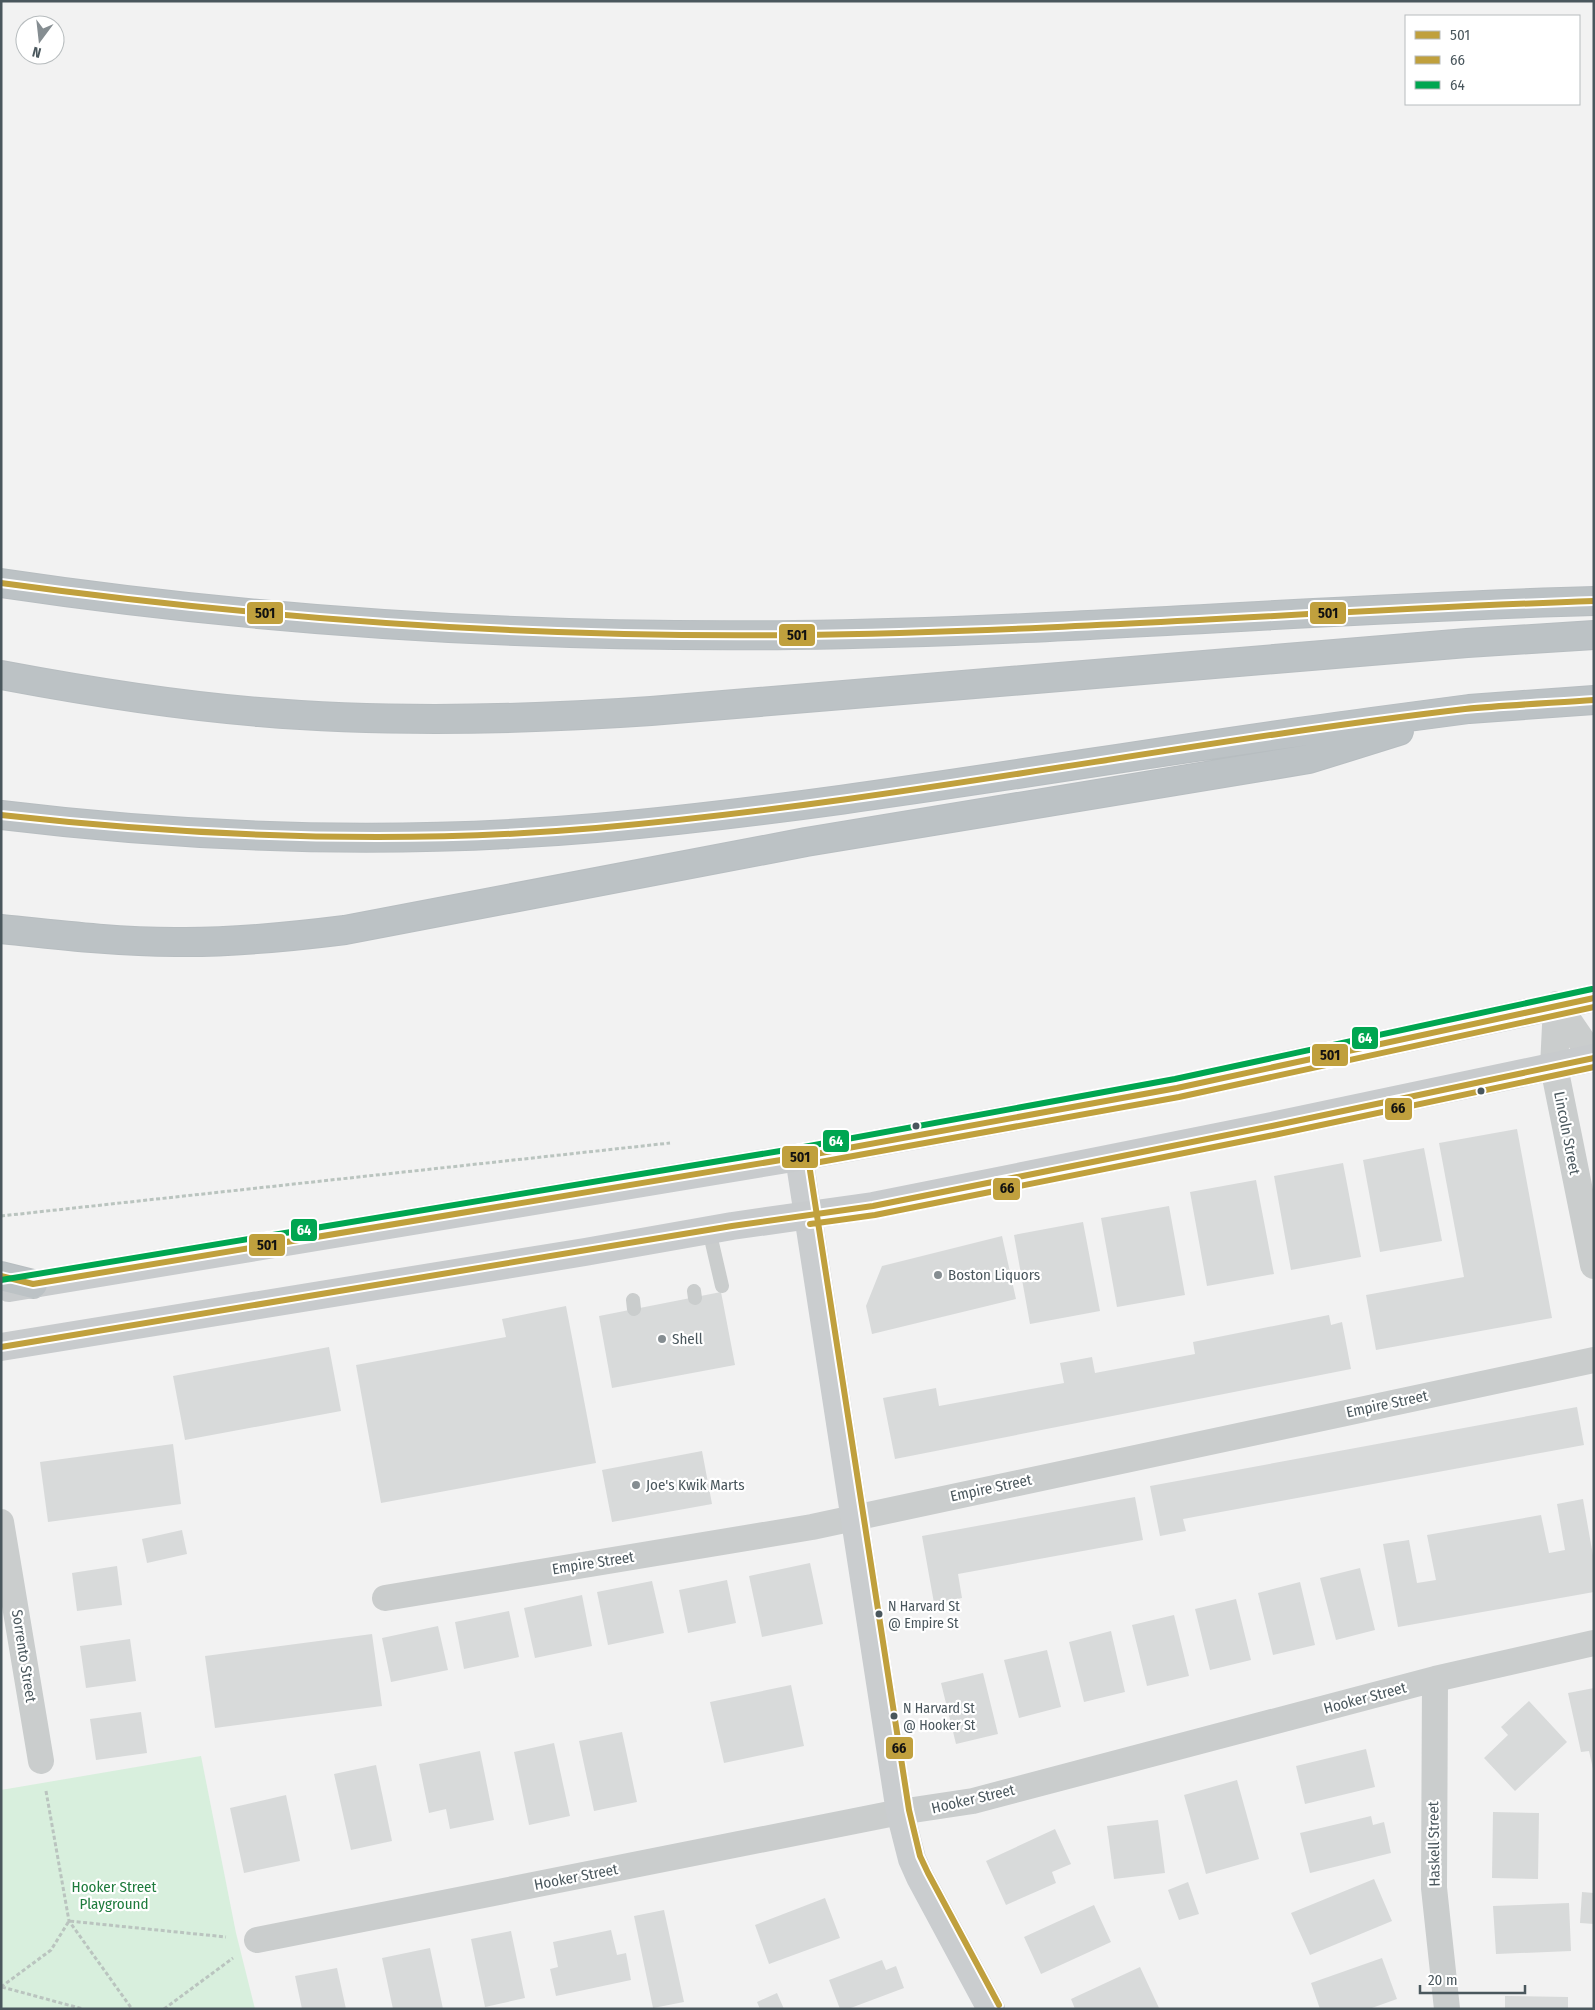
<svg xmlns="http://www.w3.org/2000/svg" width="1595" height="2010" viewBox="0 0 1595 2010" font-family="'Fira Sans Condensed',sans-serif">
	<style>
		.green { fill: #d8efdd }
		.building { fill: #d8dada }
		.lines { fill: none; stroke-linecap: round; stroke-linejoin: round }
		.motorway-casing { stroke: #b7bdc0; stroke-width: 30 }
		.path { stroke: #bac4bf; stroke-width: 3; stroke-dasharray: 4 2.5; stroke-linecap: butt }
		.service { stroke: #cacdcd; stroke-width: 14 }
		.minor { stroke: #cacdcd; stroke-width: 26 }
		.tertiary { stroke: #cacdcd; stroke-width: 28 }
		.secondary { stroke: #cacdcf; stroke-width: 28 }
		.primary { stroke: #c8cbcd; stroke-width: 28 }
		.motorway { stroke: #bcc2c5; stroke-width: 28 }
		.bus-1-casing { stroke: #fff; stroke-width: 10 }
		.bus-2-casing { stroke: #fff; stroke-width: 10 }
		.bus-3-casing { stroke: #fff; stroke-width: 10 }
		.bus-1 { stroke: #c0a03d; stroke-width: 6 }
		.bus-2 { stroke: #c0a03d; stroke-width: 6 }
		.bus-3 { stroke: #00a651; stroke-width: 6 }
		.bus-dot { fill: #4a575d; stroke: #fff; stroke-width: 2 }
		.poi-dot { fill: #858d91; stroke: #fff; stroke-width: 2 }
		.labels { text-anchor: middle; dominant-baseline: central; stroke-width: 4.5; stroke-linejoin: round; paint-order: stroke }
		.bus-label { font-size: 14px; fill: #4a575d; stroke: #fff; text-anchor: start }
		.street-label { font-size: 15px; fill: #4a575d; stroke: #fff }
		.poi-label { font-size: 15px; fill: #4a575d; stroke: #fff; text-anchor: start }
		.park-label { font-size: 15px; fill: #1e7b3c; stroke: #fff }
		.line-badge { stroke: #fff; stroke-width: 2 }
		.badge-label { font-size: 14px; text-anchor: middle; font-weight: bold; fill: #fff }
		.pale-badge-label { font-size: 14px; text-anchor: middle; font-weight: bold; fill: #111 }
	</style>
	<rect width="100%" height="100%" fill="#f2f2f2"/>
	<path class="green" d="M201,1756L236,1933L255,2009H1V1790Z"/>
	<path class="building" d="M1517,1129L1552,1318L1376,1350L1366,1295L1464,1277L1439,1143Z
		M1424,1148L1442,1241L1380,1252L1363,1160Z
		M1343,1163L1361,1257L1291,1270L1274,1176Z
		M1256,1180L1274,1274L1207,1286L1190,1192Z
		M1169,1206L1185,1295L1117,1307L1101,1218Z
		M1083,1222L1100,1311L1030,1324L1014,1235Z
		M1002,1236L1016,1299L872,1334L866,1306L882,1266Z
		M721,1292L735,1365L612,1388L599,1316Z
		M566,1306L596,1463L381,1503L356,1365L506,1337L502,1319Z
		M1329,1315L1331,1325L1342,1322L1351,1369L895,1459L883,1398L936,1388L939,1406L1064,1383L1060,1363L1092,1357L1095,1373L1195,1354L1193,1342Z
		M329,1347L341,1411L185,1440L173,1376Z
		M1577,1407L1584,1445L1183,1519L1186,1531L1160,1536L1150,1486Z
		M173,1444L181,1504L48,1522L40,1462Z
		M702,1451L712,1504L612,1522L602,1470Z
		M1135,1497L1143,1540L958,1574L962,1598L934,1603L922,1536Z
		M1583,1499L1594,1561V1592L1398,1627L1383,1544L1409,1540L1417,1583L1436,1580L1427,1535L1541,1515L1549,1553L1565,1550L1557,1504Z
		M182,1530L187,1554L147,1563L142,1539Z
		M810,1563L823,1624L762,1637L749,1576Z
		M117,1566L122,1605L77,1611L72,1573Z
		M1360,1568L1375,1630L1336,1640L1320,1578Z
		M727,1580L736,1623L688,1633L679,1590Z
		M652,1581L664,1633L608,1645L597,1592Z
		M1300,1582L1315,1645L1273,1655L1258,1593Z
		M582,1595L592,1646L535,1658L524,1608Z
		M1236,1599L1251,1660L1210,1670L1195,1609Z
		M509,1611L519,1657L464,1669L455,1622Z
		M1174,1615L1189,1676L1147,1686L1132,1625Z
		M438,1626L448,1670L391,1682L382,1638Z
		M1111,1631L1125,1692L1084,1702L1069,1642Z
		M372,1634L382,1706L215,1728L205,1656Z
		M130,1639L136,1681L86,1688L80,1646Z
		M1047,1650L1061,1707L1019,1718L1004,1660Z
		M983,1673L998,1734L956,1744L941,1683Z
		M791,1685L804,1746L724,1763L710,1702Z
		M1594,1688V1768L1593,1769L1589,1751L1581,1752L1568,1693Z
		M1529,1701L1567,1742L1515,1791L1484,1758L1508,1735L1501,1727Z
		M141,1712L147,1753L96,1760L90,1719Z
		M622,1732L637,1802L594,1811L579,1741Z
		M554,1743L570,1816L529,1825L514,1752Z
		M1366,1749L1375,1787L1305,1804L1296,1766Z
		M480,1751L494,1820L450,1829L446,1809L429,1813L419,1764Z
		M376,1765L392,1841L351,1850L334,1774Z
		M1237,1780L1259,1859L1206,1874L1184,1795Z
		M286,1795L300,1861L244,1873L230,1808Z
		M1493,1812L1539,1813L1538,1879L1492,1878Z
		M1371,1816L1373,1825L1384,1822L1391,1853L1310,1873L1300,1833Z
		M1158,1820L1165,1873L1114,1879L1107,1826Z
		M1055,1829L1071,1864L1052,1872L1056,1883L1006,1905L986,1861Z
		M1374,1879L1392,1921L1310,1955L1291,1913Z
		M1188,1882L1199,1914L1179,1920L1168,1890Z
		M1582,1892L1594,1893V1924L1580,1923Z
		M825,1898L840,1938L769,1964L755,1925Z
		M1569,1903L1571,1951L1496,1954L1493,1906Z
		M1094,1905L1111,1942L1041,1974L1024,1937Z
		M664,1910L684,2002L653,2008L634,1916Z
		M611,1930L617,1955L626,1953L631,1980L556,1996L550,1969L558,1967L553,1942Z
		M511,1931L525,1998L485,2007L471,1939Z
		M430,1948L443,2009H393L382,1958Z
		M1382,1958L1397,1999L1369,2009H1320L1311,1983Z
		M882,1960L886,1970L896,1966L904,1988L848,2009H840L829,1980Z
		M1140,1967L1159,2008L1075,2009L1071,1999Z
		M337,1968L346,2009H302L295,1976Z
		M777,1993L784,2009H760L757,2002Z
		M1505,1996L1568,1997V2009H1505Z"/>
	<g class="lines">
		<g class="motorway-casing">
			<path id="motorway" d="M1,583C263,622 528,638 793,635C1060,632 1327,608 1594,601
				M1,675C86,691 172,705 259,712C389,723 520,720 651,711L1467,643L1594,635
				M1,815C198,839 398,845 596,828C855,805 1113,756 1371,722L1469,709L1594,700
				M1,929C59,935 117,942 175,942C232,943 289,937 345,930L806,842L1309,759L1399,731
				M1,1276L33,1284"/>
		</g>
		<path class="path" d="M1,1216L670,1143
			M46,1791L69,1921L132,2009
			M1,1987L51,1950L69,1921L226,1937
			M2,1987L83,2009
			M164,2009L233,1958"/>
		<path class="service" d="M709,1230L722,1286
			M694,1291L695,1298
			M633,1300L634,1309"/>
		<path class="minor" d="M1,1522L41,1761
			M385,1598L812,1527L1594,1360
			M1435,1679L1434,1888L1447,2009
			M257,1940L900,1812L973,1801L1435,1679L1594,1643"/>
		<path class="tertiary" d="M1557,1005L1554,1067L1594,1265
			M1557,1005L1594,1059"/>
		<path class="secondary" d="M799,1157L900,1812L912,1859L920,1877L991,2009"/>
		<path class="primary" d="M9,1288L799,1157L1177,1088L1594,998
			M1,1347L585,1252L732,1226L873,1206L1272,1126L1594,1058"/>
		<use href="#motorway" class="motorway"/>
		<g class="bus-1-casing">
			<path id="bus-1" d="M1,583C264,619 527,638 793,635C1060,632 1327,610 1594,601
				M1,815C199,837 397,845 596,828C887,803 1175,743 1465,709C1508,705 1551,703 1594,700
				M1,1276L33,1284L799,1157L1177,1088L1594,998
				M1,1347L732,1226L873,1206L1272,1126L1594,1058"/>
		</g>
		<g class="bus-2-casing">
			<path id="bus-2" d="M810,1224L875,1215L1274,1135L1594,1067
				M999,2005L928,1873L920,1856L909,1810L809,1164L1179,1097L1594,1007"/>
		</g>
		<g class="bus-3-casing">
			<path id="bus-3" d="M1,1280L798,1148L1175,1079L1592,989"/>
		</g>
		<use href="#bus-1" class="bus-1"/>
		<use href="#bus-2" class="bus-2"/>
		<use href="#bus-3" class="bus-3"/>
	</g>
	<g class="bus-dot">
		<circle cx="1481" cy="1091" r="4.5"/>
		<circle cx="916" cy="1126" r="4.5"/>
		<circle cx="879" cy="1614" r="4.5"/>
		<circle cx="894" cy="1716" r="4.5"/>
	</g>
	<g class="poi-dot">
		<circle cx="938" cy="1275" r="5"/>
		<circle cx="662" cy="1339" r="5"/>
		<circle cx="636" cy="1485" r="5"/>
	</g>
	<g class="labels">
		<g class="bus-label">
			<text x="888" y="1606">N Harvard St<tspan x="888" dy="17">@ Empire St</tspan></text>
			<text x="903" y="1708">N Harvard St<tspan x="903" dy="17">@ Hooker St</tspan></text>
		</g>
		<g class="street-label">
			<text transform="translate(1567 1133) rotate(79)">Lincoln Street</text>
			<text transform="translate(1387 1404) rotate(-12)">Empire Street</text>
			<text transform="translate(991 1488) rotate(-12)">Empire Street</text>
			<text transform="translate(593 1563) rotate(-9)">Empire Street</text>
			<text transform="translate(24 1656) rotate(81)">Sorrento Street</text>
			<text transform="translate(1365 1698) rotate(-15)">Hooker Street</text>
			<text transform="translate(973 1799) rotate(-13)">Hooker Street</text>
			<text transform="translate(1434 1844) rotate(-91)">Haskell Street</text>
			<text transform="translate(576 1877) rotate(-11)">Hooker Street</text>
		</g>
		<g class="poi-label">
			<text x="948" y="1275">Boston Liquors</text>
			<text x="672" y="1339">Shell</text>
			<text x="646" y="1485">Joe's Kwik Marts</text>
		</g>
		<g class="park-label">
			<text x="114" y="1887">Hooker Street<tspan x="114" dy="17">Playground</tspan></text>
		</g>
	</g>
	<g class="line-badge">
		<rect x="246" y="601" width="38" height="24" rx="5" fill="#c0a03d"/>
		<rect x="1309" y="601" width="38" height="24" rx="5" fill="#c0a03d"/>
		<rect x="778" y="623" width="38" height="24" rx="5" fill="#c0a03d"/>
		<rect x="1351" y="1026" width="28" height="24" rx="5" fill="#00a651"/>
		<rect x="1311" y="1043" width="38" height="24" rx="5" fill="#c0a03d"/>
		<rect x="1384" y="1097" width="29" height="24" rx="5" fill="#c0a03d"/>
		<rect x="822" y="1129" width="28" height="24" rx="5" fill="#00a651"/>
		<rect x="781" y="1145" width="38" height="24" rx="5" fill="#c0a03d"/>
		<rect x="992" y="1177" width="29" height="24" rx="5" fill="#c0a03d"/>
		<rect x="290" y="1218" width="28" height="24" rx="5" fill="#00a651"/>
		<rect x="248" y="1233" width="38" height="24" rx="5" fill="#c0a03d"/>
		<rect x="885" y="1736" width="29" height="24" rx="5" fill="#c0a03d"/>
	</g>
	<g class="badge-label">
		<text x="1365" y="1043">64</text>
		<text x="836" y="1146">64</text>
		<text x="304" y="1235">64</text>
	</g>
	<g class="pale-badge-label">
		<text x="265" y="618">501</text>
		<text x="1328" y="618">501</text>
		<text x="797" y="640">501</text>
		<text x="1330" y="1060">501</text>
		<text x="1398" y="1113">66</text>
		<text x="800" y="1162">501</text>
		<text x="1007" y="1193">66</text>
		<text x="267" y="1250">501</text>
		<text x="899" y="1753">66</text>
	</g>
	<rect width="1595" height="2010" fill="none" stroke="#4a575d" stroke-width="5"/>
	<rect x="1405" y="15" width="175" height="90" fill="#ffffff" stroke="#b7bcbe"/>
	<rect x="1415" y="31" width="25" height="8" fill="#c0a03d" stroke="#b7bcbe"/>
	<text x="1450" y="40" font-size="15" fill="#4a575d">501</text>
	<rect x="1415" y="56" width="25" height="8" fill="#c0a03d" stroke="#b7bcbe"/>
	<text x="1450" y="65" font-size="15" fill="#4a575d">66</text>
	<rect x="1415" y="81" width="25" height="8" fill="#00a651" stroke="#b7bcbe"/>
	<text x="1450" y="90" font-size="15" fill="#4a575d">64</text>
	<g transform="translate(40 40) rotate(195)"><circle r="24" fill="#ffffff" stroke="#b7bcbe"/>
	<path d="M0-4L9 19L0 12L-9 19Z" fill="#858d91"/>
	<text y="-8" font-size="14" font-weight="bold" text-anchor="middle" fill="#4a575d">N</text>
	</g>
	<path d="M1420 1985v8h105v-8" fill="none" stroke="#4a575d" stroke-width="2.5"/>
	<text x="1428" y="1985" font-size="15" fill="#4a575d" stroke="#ffffff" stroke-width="4" paint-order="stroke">20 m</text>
</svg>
